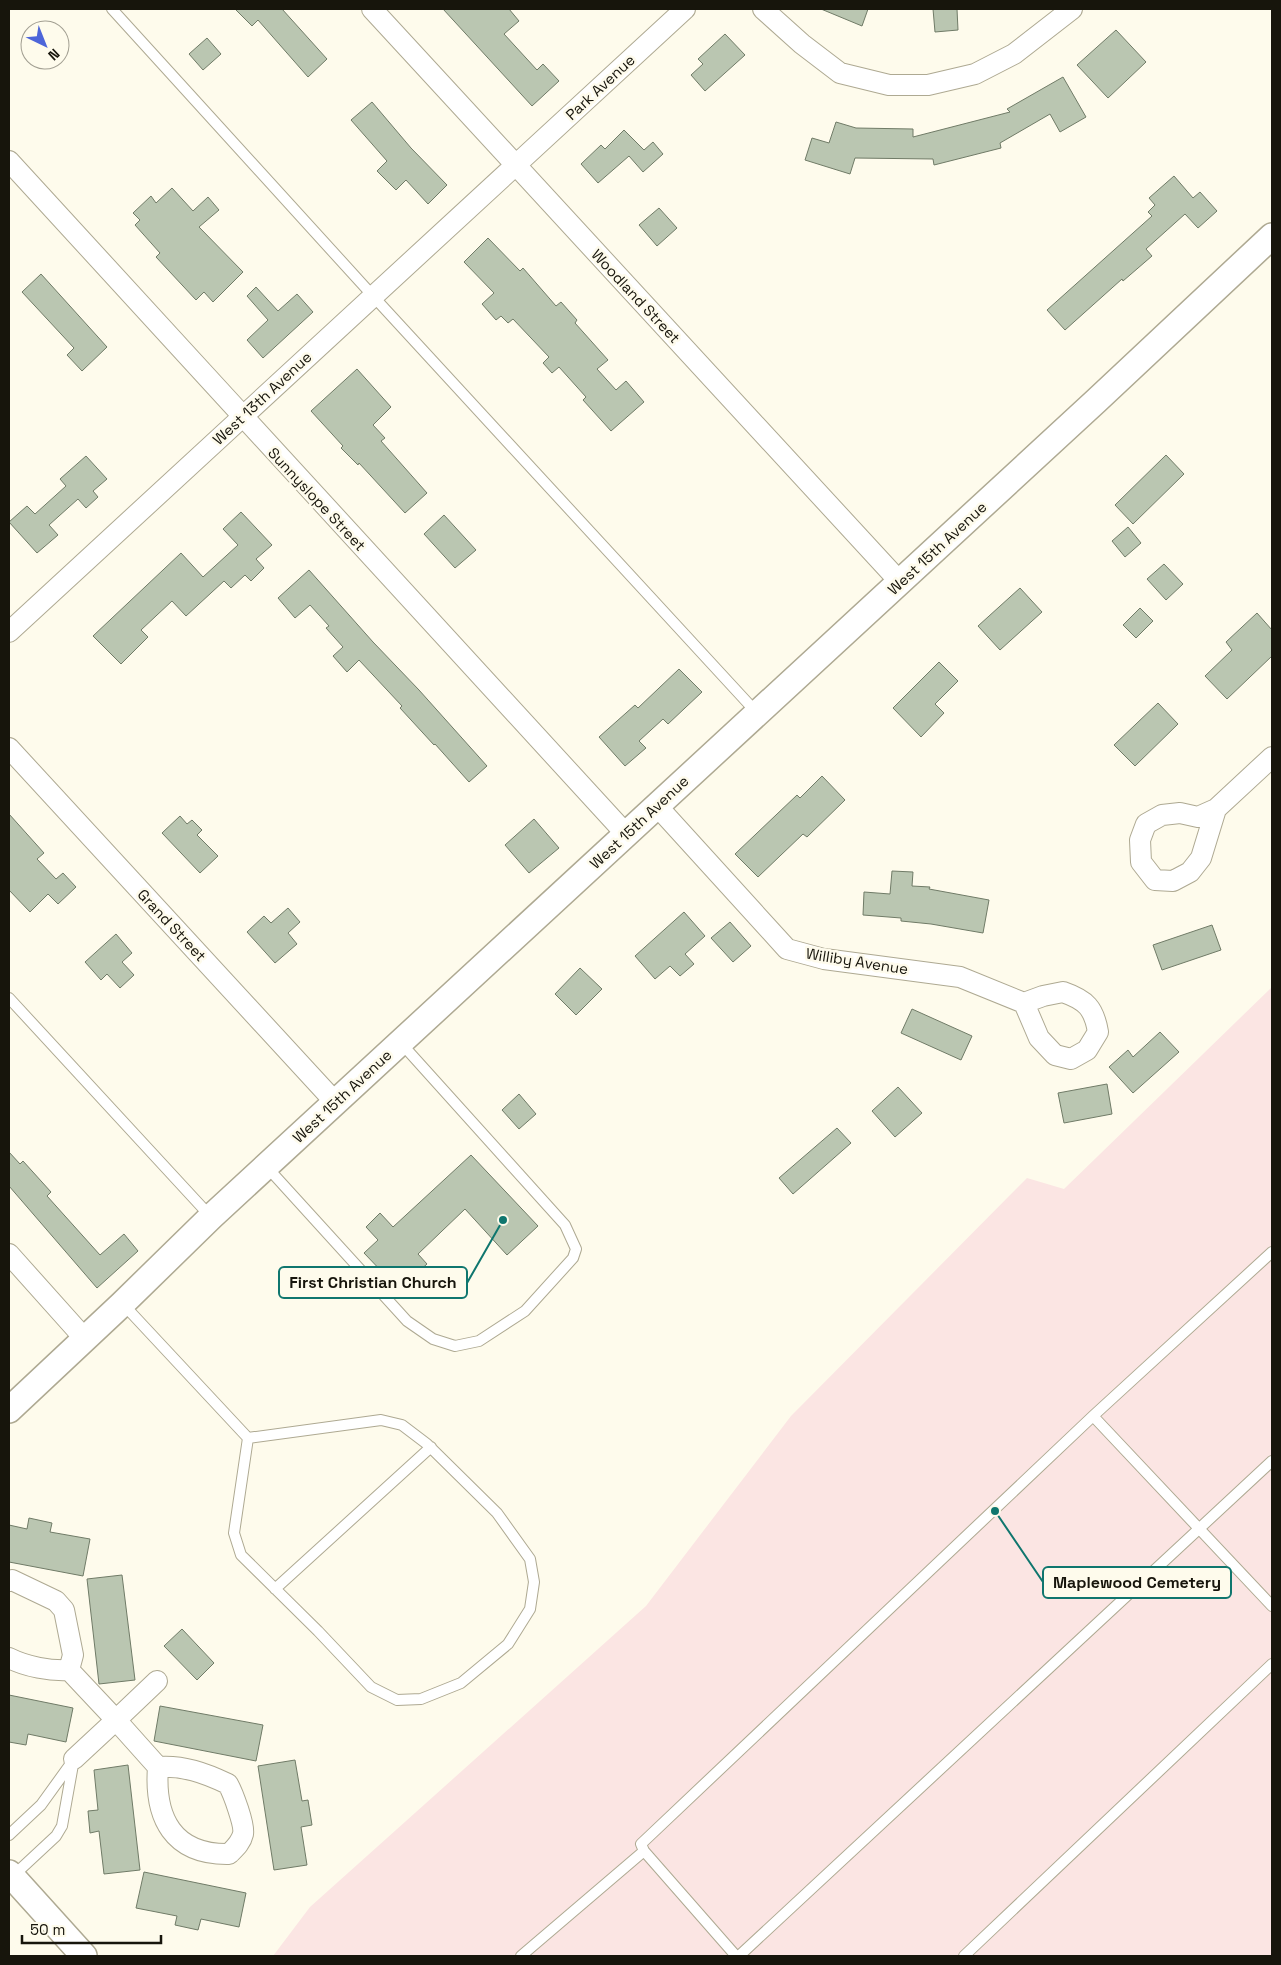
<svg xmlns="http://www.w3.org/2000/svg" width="1281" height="1965" viewBox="0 0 1281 1965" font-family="'Space Grotesk',sans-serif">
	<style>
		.green { fill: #fbe5e3 }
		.building { fill: #bac6b1; stroke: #707b67 }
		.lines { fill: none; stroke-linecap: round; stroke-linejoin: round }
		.service-casing { stroke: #aea992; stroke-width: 12 }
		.minor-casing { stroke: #aea992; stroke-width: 22 }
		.tertiary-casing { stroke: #aea992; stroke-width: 28 }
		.service { stroke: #fff; stroke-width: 10 }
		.minor { stroke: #fff; stroke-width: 20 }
		.tertiary { stroke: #fff; stroke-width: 25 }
		.labels { text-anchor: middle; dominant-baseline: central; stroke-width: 5; stroke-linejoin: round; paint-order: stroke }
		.street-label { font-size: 15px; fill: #17150c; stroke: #fefbec }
		.leader { fill: none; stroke: #0f766e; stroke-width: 2 }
		.callout-dot { fill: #0f766e; stroke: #fefbec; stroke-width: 2 }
		.callout { fill: #fefbec; stroke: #0f766e; stroke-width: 2 }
		.callout-label { font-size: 16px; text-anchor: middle; font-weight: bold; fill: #17150c }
	</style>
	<rect width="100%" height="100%" fill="#fefbec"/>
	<path class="green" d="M1272,987V1956H273L310,1907L646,1606L791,1416L1027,1178L1064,1189Z"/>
	<path class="building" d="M235,9H282L327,59L308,77L258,20L252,26Z
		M443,9H509L519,21L504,34L537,70L543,64L559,81L532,106Z
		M821,9H868L862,26Z
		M933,9H957L958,30L935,32Z
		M1116,30L1146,62L1108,98L1077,65Z
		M725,34L745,55L705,91L691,75L703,64L698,59Z
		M207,38L221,54L203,70L189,54Z
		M1063,77L1086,117L1060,132L1050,114L1000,143L1001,148L934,165L933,159L855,158L850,174L805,160L812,138L829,143L836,122L856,128L913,129V137L1010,112L1007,109Z
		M372,102L411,148L447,185L428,204L406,180L396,190L377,171L387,161L351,120Z
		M624,130L644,150L653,142L663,154L643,172L629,156L598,183L581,164L601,145L605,149Z
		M1174,176L1193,198L1200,192L1217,211L1198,228L1185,214L1146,249L1152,256L1123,281L1122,279L1065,330L1047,310L1152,216L1148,212L1155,205L1149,198Z
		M172,188L193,211L208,197L219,210L199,227L243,272L213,302L204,292L196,300L156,257L160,253L135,225L140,220L133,213L151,196L156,203Z
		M659,208L677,228L657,246L639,225Z
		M488,238L520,271L523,268L556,306L561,302L577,320L575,323L608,360L597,369L616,390L626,381L644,402L611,431L583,400L586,397L559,367L552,373L543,363L549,357L513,319L508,323L501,316L496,320L482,304L494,293L464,262Z
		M41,274L107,347L82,371L67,355L74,348L22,292Z
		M256,287L278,311L297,294L313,312L263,358L247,340L268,320L247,296Z
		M357,369L391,407L373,425L385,438L381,441L427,493L405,513L359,463L358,465L341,448L343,446L311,411Z
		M1166,455L1184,474L1133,524L1115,505Z
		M86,456L107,479L93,491L98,497L86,508L78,499L49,525L58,535L37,553L9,522L27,506L35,514L66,486L60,479Z
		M241,512L272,545L256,559L264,568L251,581L245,575L231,588L224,581L186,616L172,601L141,630L148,637L121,664L93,636L181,553L203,577L238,545L223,529Z
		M444,515L476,550L455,568L424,534Z
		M1128,527L1141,543L1125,557L1112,541Z
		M1164,564L1183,584L1166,600L1147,579Z
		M309,570L373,642L419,690L487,766L469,782L435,744L434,745L400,708L402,706L359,660L347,672L333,656L343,647L326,628L329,626L310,605L295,618L278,598Z
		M1020,588L1042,612L1000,650L978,626Z
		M1140,608L1153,621L1136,638L1123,625Z
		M1257,613L1272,630V656L1227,699L1205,676L1232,650L1226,642Z
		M939,662L958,681L935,704L944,713L921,737L893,708Z
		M679,669L702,692L668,724L663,719L639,741L646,748L625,766L599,737L635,705L638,708Z
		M1158,703L1178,724L1135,766L1114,745Z
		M822,776L845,800L807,837L803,834L758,877L735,854L797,795L800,798Z
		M9,814L44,853L37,859L56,879L63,873L76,887L58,904L48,894L30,912L9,890Z
		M180,816L187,824L192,820L202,830L197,835L218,856L200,873L162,833Z
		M534,819L559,848L529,873L505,845Z
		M892,871L913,872L912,886L930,887L929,889L989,900L983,933L931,924L901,921V918L863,915L864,892L890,894Z
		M288,908L300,922L288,933L297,944L275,963L247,932L264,916L271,923Z
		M684,912L705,936L685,954L694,964L680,976L670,966L655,979L635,956Z
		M730,922L751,946L733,962L711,938Z
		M1212,925L1221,950L1162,970L1153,945Z
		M116,934L132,953L122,962L134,975L120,988L107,974L101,980L85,962Z
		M580,968L602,989L576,1015L555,994Z
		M912,1009L972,1036L961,1060L901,1033Z
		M1160,1032L1179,1052L1133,1093L1109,1067L1128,1050L1133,1057Z
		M1107,1084L1112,1114L1064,1123L1058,1093Z
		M898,1087L922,1113L895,1137L872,1111Z
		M519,1094L536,1114L519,1129L502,1110Z
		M837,1128L851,1143L793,1194L779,1178Z
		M9,1152L20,1164L23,1161L51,1192L47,1196L100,1255L124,1234L138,1251L97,1288L9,1186Z
		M471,1155L538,1226L507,1255L465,1209L418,1254L427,1264L409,1280L398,1267L387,1277L364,1253L378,1240L366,1227L380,1213L393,1227Z
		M29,1518L52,1523L50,1532L90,1539L83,1576L9,1562V1525L27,1529Z
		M122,1575L135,1680L99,1684L87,1579Z
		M182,1629L214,1663L197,1680L164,1646Z
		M9,1695L73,1708L66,1742L28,1734L26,1745L9,1742Z
		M160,1706L263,1725L256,1761L154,1741Z
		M295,1760L302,1801L308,1800L312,1825L301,1827L307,1865L274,1870L258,1766Z
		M128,1765L140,1870L104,1874L99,1831L90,1833L88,1811L98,1810L94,1770Z
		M144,1872L246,1893L239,1927L201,1919L198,1930L175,1925L177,1916L136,1908Z"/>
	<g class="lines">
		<g class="service-casing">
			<path id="service" d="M112,9L373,296L757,713
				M9,998L211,1217
				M266,1166L407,1321L433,1339L455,1346L479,1341L525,1311L573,1258L576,1249L565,1225L401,1043
				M123,1304L248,1438
				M1093,1416L1272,1606
				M381,1420L402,1425L427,1444L497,1513L530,1559L534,1582L530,1609L508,1644L461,1683L421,1699L397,1700L371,1687L318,1631L241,1555L234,1533L248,1438Z
				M275,1589L431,1447
				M9,1835L41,1805L72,1762
				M13,1876L56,1836L62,1826L74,1759
				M521,1956L644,1851
				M736,1956L644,1851L641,1844L1093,1416L1272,1252
				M739,1956L1272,1461
				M964,1956L1272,1664"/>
		</g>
		<g class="minor-casing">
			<path id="minor" d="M372,9L900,582
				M763,9L802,44L840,73L889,85H928L975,74L1014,54L1072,9
				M9,161L626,834
				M9,632L685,9
				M9,748L335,1102
				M657,806L787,949L824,959L960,977L1024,1003
				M1216,809L1201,858L1190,872L1173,881L1155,880L1141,862L1140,840L1146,824L1162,815L1180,813L1198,817L1216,809L1272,757
				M1063,992C1086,1000 1094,1008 1098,1032L1087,1050L1071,1059L1055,1055L1039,1038L1024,1003L1043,996Z
				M9,1254L85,1339
				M9,1581L12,1580L56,1601L64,1610L73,1655L69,1670
				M9,1658C27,1667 50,1671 69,1670L116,1720L157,1681
				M74,1759L116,1720L158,1767C154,1818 173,1855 229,1854C235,1848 241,1843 243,1834C245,1825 233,1793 228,1784C205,1773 183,1765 158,1767"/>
		</g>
		<g class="tertiary-casing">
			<path id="tertiary" d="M9,1410L122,1304L211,1217L1096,401L1272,236
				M9,1873L84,1956"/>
		</g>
		<use href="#service" class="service"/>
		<use href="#minor" class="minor"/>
		<use href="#tertiary" class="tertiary"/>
	</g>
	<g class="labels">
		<g class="street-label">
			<text transform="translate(600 87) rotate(-43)">Park Avenue</text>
			<text transform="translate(636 296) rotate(47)">Woodland Street</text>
			<text transform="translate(262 398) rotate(-43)">West 13th Avenue</text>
			<text transform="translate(317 499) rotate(47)">Sunnyslope Street</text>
			<text transform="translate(937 548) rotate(-43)">West 15th Avenue</text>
			<text transform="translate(639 822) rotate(-43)">West 15th Avenue</text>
			<text transform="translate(172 925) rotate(47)">Grand Street</text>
			<text transform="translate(857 961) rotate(9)">Williby Avenue</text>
			<text transform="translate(342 1096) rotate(-43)">West 15th Avenue</text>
		</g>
	</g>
	<path class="leader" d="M503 1220L467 1283M995 1511L1043 1582"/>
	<g class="callout-dot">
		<circle cx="503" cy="1220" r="5"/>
		<circle cx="995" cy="1511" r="5"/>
	</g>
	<g class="callout">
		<rect x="279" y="1267" width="188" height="31" rx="5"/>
		<rect x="1043" y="1567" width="188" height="31" rx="5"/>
	</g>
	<g class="callout-label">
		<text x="373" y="1288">First Christian Church</text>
		<text x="1137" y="1588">Maplewood Cemetery</text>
	</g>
	<rect width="1281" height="1965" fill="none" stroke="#17150c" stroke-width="20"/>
	<g transform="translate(45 45) rotate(137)"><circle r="24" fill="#fefbec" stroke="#a29f92"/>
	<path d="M0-4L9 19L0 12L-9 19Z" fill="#4d65d9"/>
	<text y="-8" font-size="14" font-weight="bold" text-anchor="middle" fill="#17150c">N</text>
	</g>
	<path d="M22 1935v8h139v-8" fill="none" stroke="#17150c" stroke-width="2.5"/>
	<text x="30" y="1935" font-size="15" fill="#17150c" stroke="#fefbec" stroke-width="4" paint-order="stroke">50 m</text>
</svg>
